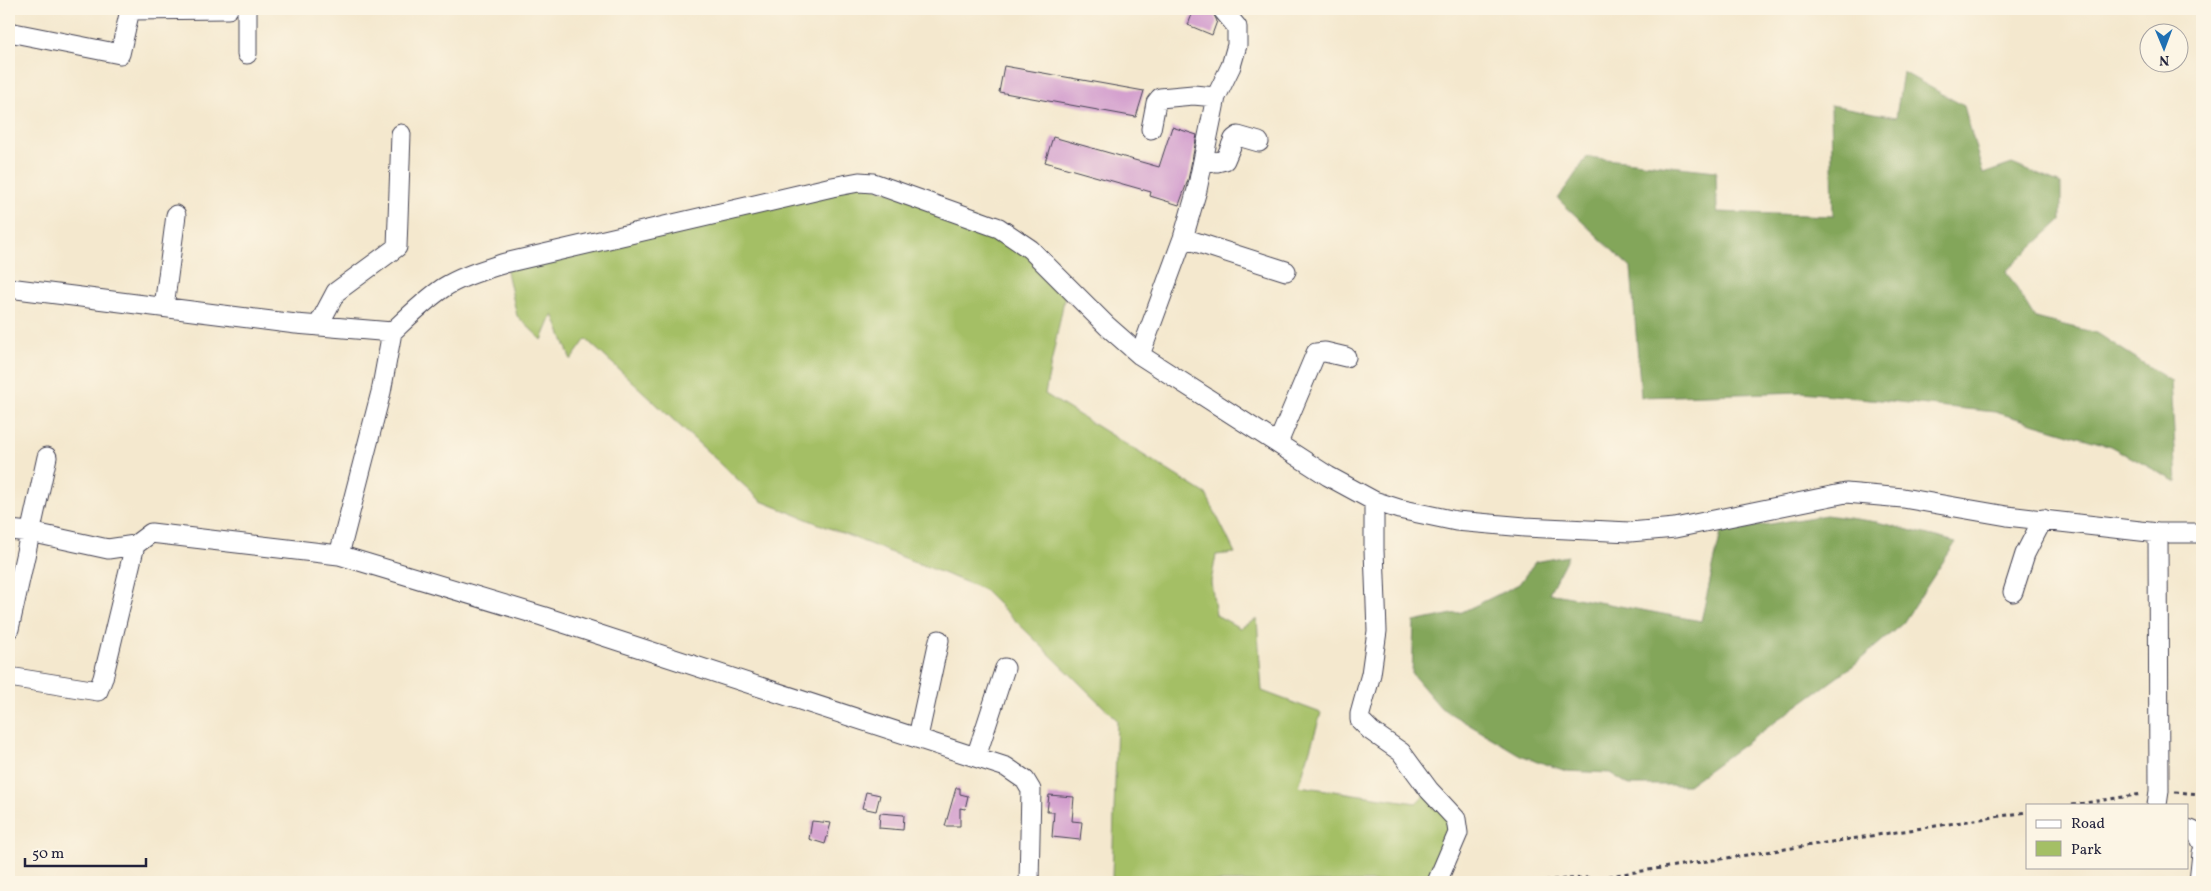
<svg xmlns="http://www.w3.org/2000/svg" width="2211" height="891" viewBox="0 0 2211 891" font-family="Vollkorn,serif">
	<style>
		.green { fill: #a4bf65; stroke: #637050 }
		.forest { fill: #83a65a; stroke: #52644a }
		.building { fill: #d29ccd }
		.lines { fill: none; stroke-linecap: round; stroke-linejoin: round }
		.minor-casing { stroke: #424051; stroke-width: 21 }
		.path { stroke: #424051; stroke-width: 3; stroke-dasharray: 4 4; stroke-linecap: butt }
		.minor { stroke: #fff; stroke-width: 19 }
	</style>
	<rect width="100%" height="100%" fill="#fcf5e5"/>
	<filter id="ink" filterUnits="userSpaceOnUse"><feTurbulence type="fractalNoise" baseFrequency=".02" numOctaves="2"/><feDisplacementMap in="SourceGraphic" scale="10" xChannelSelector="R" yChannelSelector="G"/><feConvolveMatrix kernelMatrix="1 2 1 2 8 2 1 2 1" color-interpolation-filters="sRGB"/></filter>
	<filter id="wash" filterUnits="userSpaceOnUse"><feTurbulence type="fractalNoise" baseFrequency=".0096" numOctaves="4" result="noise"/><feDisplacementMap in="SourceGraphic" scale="20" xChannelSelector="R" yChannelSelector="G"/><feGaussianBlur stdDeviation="1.12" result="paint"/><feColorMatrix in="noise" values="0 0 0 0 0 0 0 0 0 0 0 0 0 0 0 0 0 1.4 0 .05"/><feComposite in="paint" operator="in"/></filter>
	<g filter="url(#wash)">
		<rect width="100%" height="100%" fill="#f4e8ce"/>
		<path class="green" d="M859,182L999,228L1067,285L1045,394L1206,494L1235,553L1216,555L1211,582L1216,615L1240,628L1257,619L1262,691L1321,713L1299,786L1416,803L1429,790L1458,826L1437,882H1125L1112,877L1117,720L983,589L761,501L586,339L571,360L553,314L542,340L517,316L505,263Z"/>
		<path class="forest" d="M1903,72L1964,106L1983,174L2012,164L2061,184V220L2006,271L2035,318L2097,333L2171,381L2177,482L2110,446L1995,412L1803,392L1641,397L1631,268L1558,199L1587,157L1716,171L1717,212L1833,216L1831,105L1896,117Z
			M1826,515L1877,522L1956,542L1903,623L1854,665L1688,785H1629L1610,773L1566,771L1520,755L1441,708L1412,674L1414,622L1462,612L1493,597L1519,584L1535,562L1568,556L1549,593L1701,621L1721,532Z"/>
		<g id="blocks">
			<path class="building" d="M1194,9H1211L1217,21L1212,35L1188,25Z
				M1004,66L1144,91L1136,117L999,92Z
				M1172,127L1197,135L1188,180L1179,205L1150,196L1151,192L1045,162L1053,137L1159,167Z
				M956,788H960V794L968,796L965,809L960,808V826H945Z
				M866,792L880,795L876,811L862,808Z
				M1049,795L1074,797L1072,821L1082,822L1080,840L1052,837L1054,812H1047Z
				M880,813L904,815L903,830L879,828Z
				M812,821L831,823L825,844L809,839Z"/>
		</g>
	</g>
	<g filter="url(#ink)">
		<use href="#blocks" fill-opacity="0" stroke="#424051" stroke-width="1"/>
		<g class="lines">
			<g class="minor-casing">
				<path id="minor" d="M247,9V54
					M9,32L120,54L130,10L228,9
					M1151,129L1156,103L1160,98L1193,95L1216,97
					M1203,160L1217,162L1225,160L1234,139L1238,136L1259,142
					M1183,238L1286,271
					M9,288L296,324L392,332C408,317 424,301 443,288C462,276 484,270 505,263L832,187L859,182L873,183L999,228L1030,249L1107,326L1140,355L1328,476L1374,501L1399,509L1456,521L1525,527L1630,532L1675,528L1846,493L1903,498L2007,516L2158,533H2202
					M164,307L176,215
					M318,326L336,292L397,247L401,134
					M1140,355L1183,238L1197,190L1216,97L1231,66L1237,45V27L1222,9
					M1278,443L1316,353L1325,352L1346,357
					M1374,501V550L1377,631L1371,674L1360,714V720L1371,731L1401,752L1429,790L1456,819L1458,833L1437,882
					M9,530L30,532L108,549L135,545
					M339,555L381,392L392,332
					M2013,592L2025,554L2043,519
					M9,629L47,457
					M9,677L98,691L103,678L135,545L151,533L339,555L542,616L1006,767L1025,780L1031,790L1029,882
					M918,737L939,640
					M976,757L1005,668
					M2157,805L2159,791L2158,533
					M2187,829C2194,830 2200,836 2202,843
					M2199,882L2202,853"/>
			</g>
			<path class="path" d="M2175,792L2202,794
				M2072,805L2142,794
				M1521,882L1603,877L2027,812"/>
			<use href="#minor" class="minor"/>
		</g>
	</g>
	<rect width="2211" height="891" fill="none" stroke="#fcf5e5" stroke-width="30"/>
	<rect x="2026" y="804" width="162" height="65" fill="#fcf5e5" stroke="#a5a1a1"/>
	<rect x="2036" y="820" width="25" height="8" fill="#ffffff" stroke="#a5a1a1"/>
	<text x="2071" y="828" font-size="15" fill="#22223b">Road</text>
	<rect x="2036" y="841" width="25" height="15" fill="#a4bf65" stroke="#a5a1a1"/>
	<text x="2071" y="854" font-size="15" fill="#22223b">Park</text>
	<g transform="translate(2164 48) rotate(179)"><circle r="24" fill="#fcf5e5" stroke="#a5a1a1"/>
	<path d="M0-4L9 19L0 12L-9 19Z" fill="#1f6fb2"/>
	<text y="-8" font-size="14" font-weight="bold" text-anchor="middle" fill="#22223b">N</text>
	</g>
	<path d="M25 858v8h121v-8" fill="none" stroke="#22223b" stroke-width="2.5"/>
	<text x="32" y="858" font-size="15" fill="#22223b" stroke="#fcf5e5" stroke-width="4" paint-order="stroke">50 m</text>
</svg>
